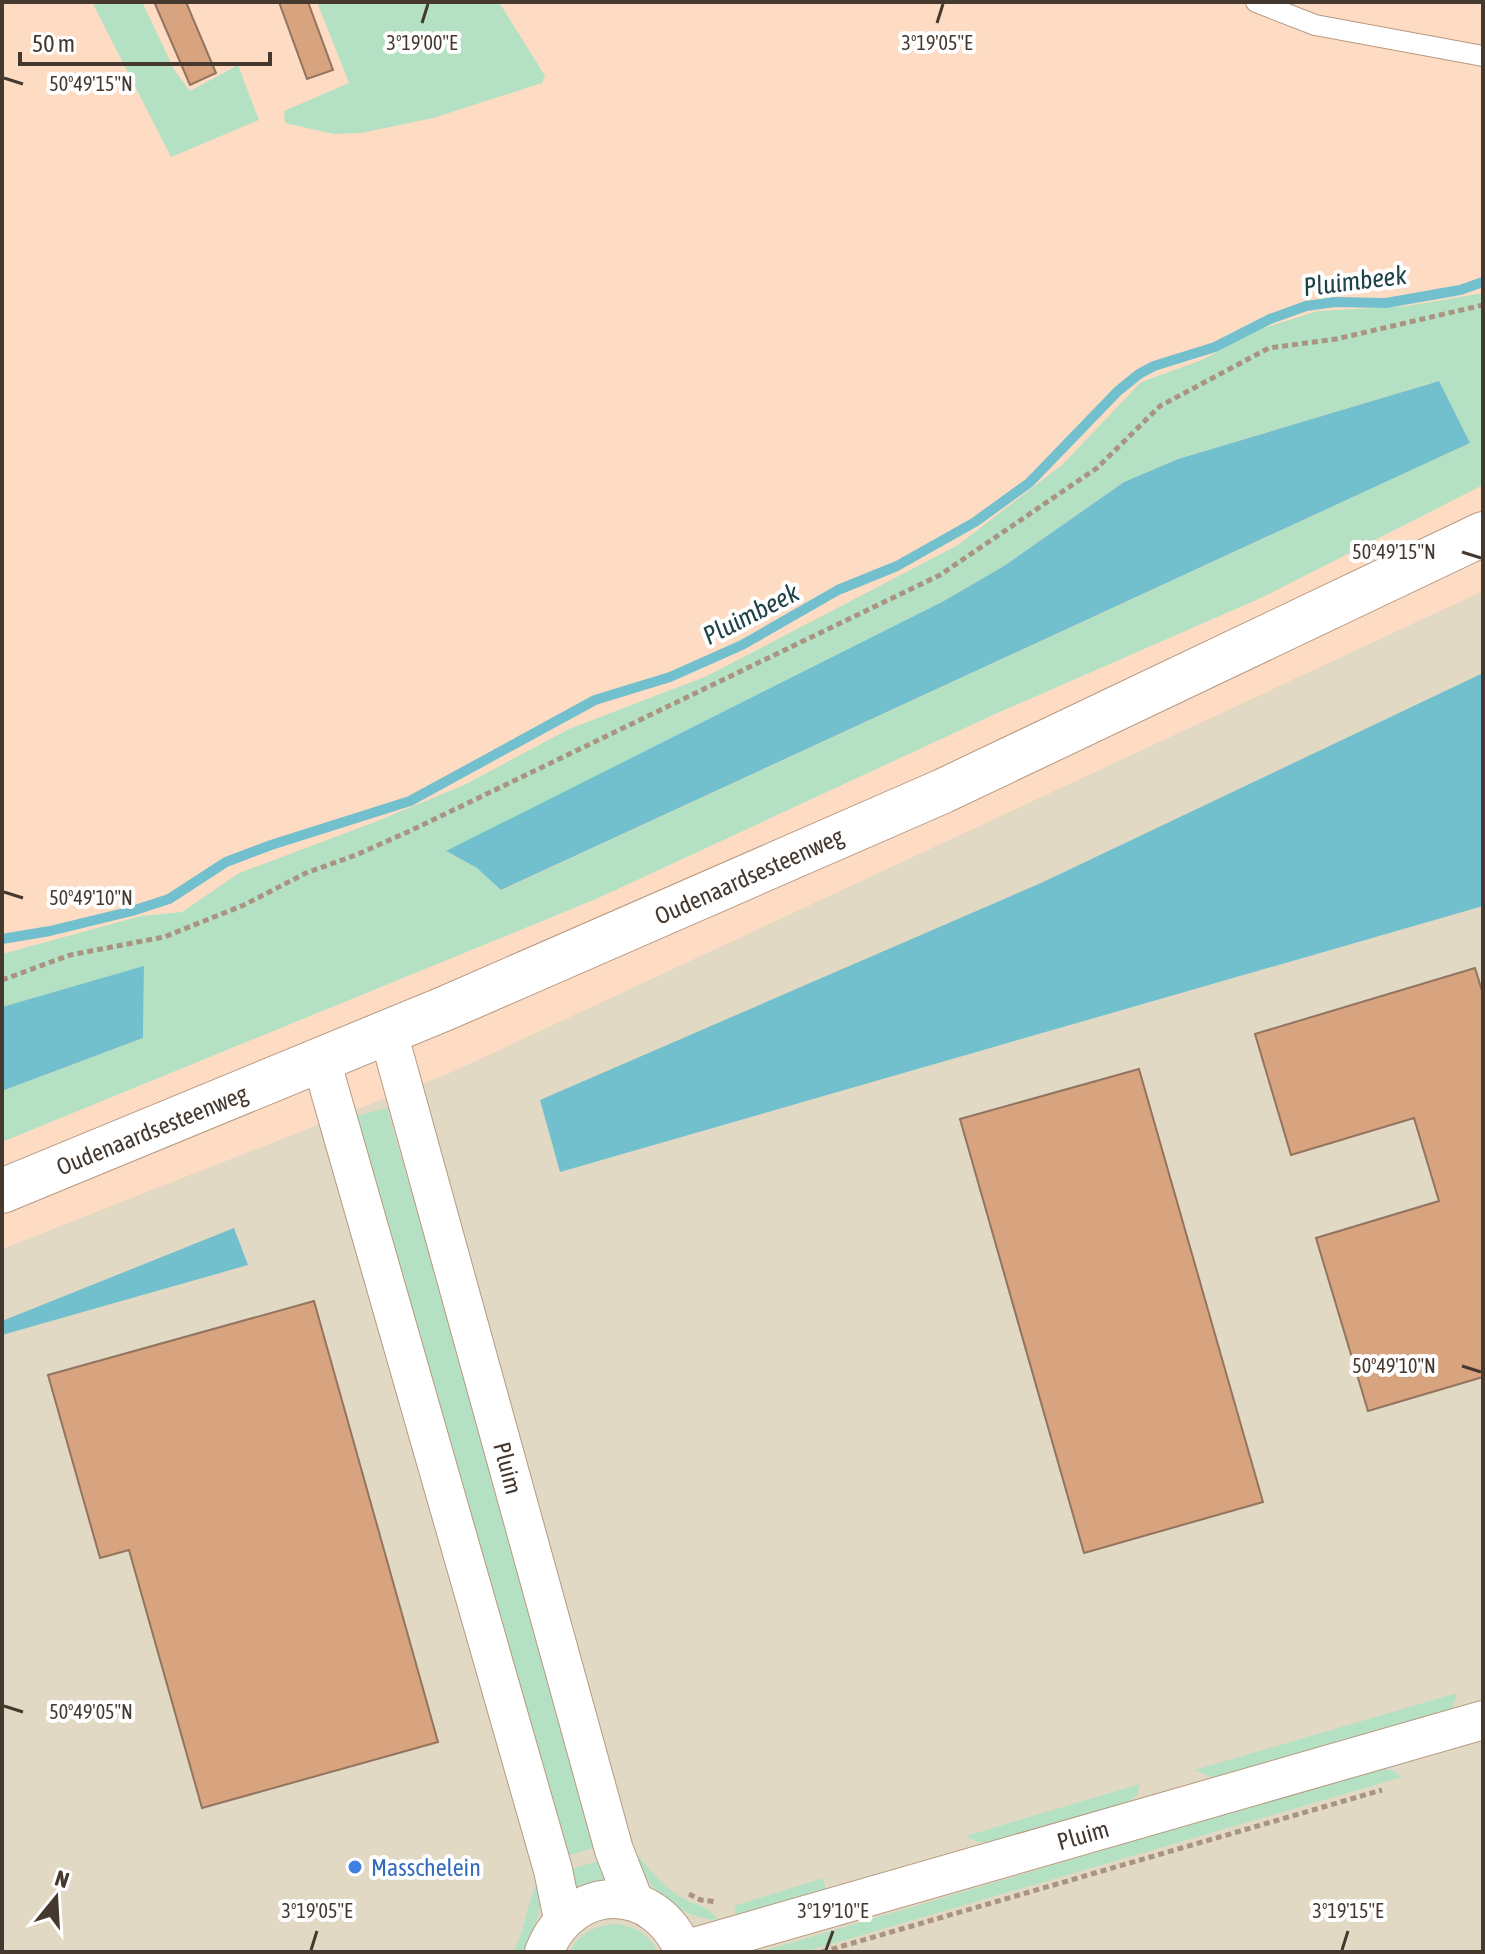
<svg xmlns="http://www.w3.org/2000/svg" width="1485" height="1954" viewBox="0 0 1485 1954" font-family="'Asap Condensed',sans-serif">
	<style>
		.industrial { fill: #e1d9c4 }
		.green { fill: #b4e1c3; fill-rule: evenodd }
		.water { fill: #72c0ce }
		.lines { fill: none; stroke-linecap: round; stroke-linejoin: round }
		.stream { stroke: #72c0ce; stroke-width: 10 }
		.building { fill: #d8a37f; stroke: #92745f; stroke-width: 2 }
		.lane-casing { stroke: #b79981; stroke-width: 22 }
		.street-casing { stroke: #b79981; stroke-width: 40 }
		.primary-casing { stroke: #b79981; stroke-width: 46 }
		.path { stroke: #ab9381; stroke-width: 5; stroke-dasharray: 6 4; stroke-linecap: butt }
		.lane { stroke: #fff; stroke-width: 20 }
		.street { stroke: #fff; stroke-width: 38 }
		.primary { stroke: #fff; stroke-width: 44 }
		.ticks { fill: none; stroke: #45382e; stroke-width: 3 }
		.shop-dot { fill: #3f7fe0; stroke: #fff; stroke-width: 3 }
		.labels { text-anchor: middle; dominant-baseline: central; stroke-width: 8; stroke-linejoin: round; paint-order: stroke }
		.street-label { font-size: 24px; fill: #45382e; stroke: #fff }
		.shop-label { font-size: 24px; fill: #366cbe; stroke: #fff; text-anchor: start }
		.water-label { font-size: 26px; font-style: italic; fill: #1d4349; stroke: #fff }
		.ticks-label { font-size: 20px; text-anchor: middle; fill: #45382e; stroke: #fff; stroke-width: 8; stroke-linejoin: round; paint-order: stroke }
	</style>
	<rect width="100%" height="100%" fill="#fddcc3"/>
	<path class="industrial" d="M1483,591V1952H2V1249L452,1072Z"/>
	<path class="green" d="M92,2H142L175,71L190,91L238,65L259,120L171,157Z
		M317,2H499L545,76L542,83L433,118L361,133L334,134L285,123L284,111L349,83Z
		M1483,293V485L1263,597L993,715L596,899L2,1142V1091L143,1038L144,967L2,1007V954L141,916L182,912L239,873L375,822L464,785L569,729L707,676L958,545L1063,464L1141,382L1202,360L1257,330L1318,311L1407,306ZM1438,381L1470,443L502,890L477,868L447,852L942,602L1004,566L1124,482L1178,459Z
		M387,1108L600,1846L559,1858L346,1119Z
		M1457,1693L1452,1709L1215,1779L1195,1770Z
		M1380,1768L1393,1771L1402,1777L804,1952H760Z
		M1140,1784L1137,1795L1127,1803L993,1842H978L966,1836Z
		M633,1855L639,1856C652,1873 667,1890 686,1900C701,1907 708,1906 718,1920C679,1918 648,1889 633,1855Z
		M602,1860L607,1879L569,1890L564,1871Z
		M540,1878C543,1906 536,1927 525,1952H513C527,1927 526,1901 540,1878Z
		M823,1878L826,1891L737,1918L734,1906Z
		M615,1924C634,1926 649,1934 658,1952H570C579,1933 595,1926 615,1924Z"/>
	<path class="water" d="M1439,381L1470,443L501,890L477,868L446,851L942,602L1004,566L1124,482L1178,459Z
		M1483,673V906L560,1172L540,1100L1041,883Z
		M144,966L143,1038L2,1091V1007Z
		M234,1228L248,1265L2,1335V1321Z"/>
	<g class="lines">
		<path class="stream" d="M2,939L50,931L132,911L169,899L226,862L271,845L410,801L595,700L670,677L742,645L838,590L897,566L975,522L1029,483L1118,391L1139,374L1154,366L1215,347L1270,319L1306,306L1335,302L1386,303L1460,290L1483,282"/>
	</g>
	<path class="building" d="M159,2H186L216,73L190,85L155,4Z
		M279,2H308L333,70L307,79Z
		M1475,968L1483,994V1377L1368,1411L1316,1238L1439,1201L1414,1118L1291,1155L1255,1034Z
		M1139,1069L1263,1502L1084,1553L960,1119Z
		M314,1301L438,1742L202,1808L129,1550L100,1558L48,1375Z"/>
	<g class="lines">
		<g class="lane-casing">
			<path id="lane" d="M1256,2L1315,25L1483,56"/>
		</g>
		<g class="street-casing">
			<path id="street" d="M388,1032L614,1850L634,1901
				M321,1060L553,1870L563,1919
				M684,1950L1483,1720
				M544,1952C572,1881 656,1882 684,1952"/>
		</g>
		<g class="primary-casing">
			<path id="primary" d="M2,1191L446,1008L943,791L1483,534"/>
		</g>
		<path class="path" d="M2,980L70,955L164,937L244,905L306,873L356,855L412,830L940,575L1097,468L1160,406L1269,348L1336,339L1483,305
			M689,1894L701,1900L717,1902
			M822,1952L1382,1790"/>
		<use href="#lane" class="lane"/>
		<use href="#street" class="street"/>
		<use href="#primary" class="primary"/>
	</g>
	<path class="ticks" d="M422,23L428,4M937,23L943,4M4,78L23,84M1462,552L1481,558M4,892L23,898M1462,1366L1481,1372M4,1706L23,1712M311,1950L317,1931M826,1950L833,1931M1342,1950L1348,1931"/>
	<circle class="shop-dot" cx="355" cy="1867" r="8"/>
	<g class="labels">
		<g class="street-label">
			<text transform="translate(749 876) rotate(-24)">Oudenaardsesteenweg</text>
			<text transform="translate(152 1130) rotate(-22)">Oudenaardsesteenweg</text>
			<text transform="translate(508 1468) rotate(75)">Pluim</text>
			<text transform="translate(1083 1835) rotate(-16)">Pluim</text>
		</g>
		<g class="shop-label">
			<text x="371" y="1867">Masschelein</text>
		</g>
		<g class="water-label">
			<text transform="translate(1355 281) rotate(-7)">Pluimbeek</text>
			<text transform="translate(751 614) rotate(-27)">Pluimbeek</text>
		</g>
	</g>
	<g class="ticks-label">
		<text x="422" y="50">3°19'00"E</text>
		<text x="937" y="50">3°19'05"E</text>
		<text x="91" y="91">50°49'15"N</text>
		<text x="1394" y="559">50°49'15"N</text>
		<text x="91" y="905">50°49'10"N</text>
		<text x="1394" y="1373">50°49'10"N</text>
		<text x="91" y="1719">50°49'05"N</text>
		<text x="317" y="1918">3°19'05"E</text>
		<text x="833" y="1918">3°19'10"E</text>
		<text x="1348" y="1918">3°19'15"E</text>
	</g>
	<rect width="1485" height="1954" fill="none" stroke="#45382e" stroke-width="8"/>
	<g transform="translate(56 1898) rotate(18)" stroke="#ffffff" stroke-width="6" paint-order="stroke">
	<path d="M0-6L14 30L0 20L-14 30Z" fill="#45382e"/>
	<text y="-12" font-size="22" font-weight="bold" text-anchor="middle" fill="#45382e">N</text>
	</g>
	<path d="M20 52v12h250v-12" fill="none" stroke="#45382e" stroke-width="4"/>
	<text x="32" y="52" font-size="24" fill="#45382e" stroke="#ffffff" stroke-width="6" paint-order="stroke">50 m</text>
</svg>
